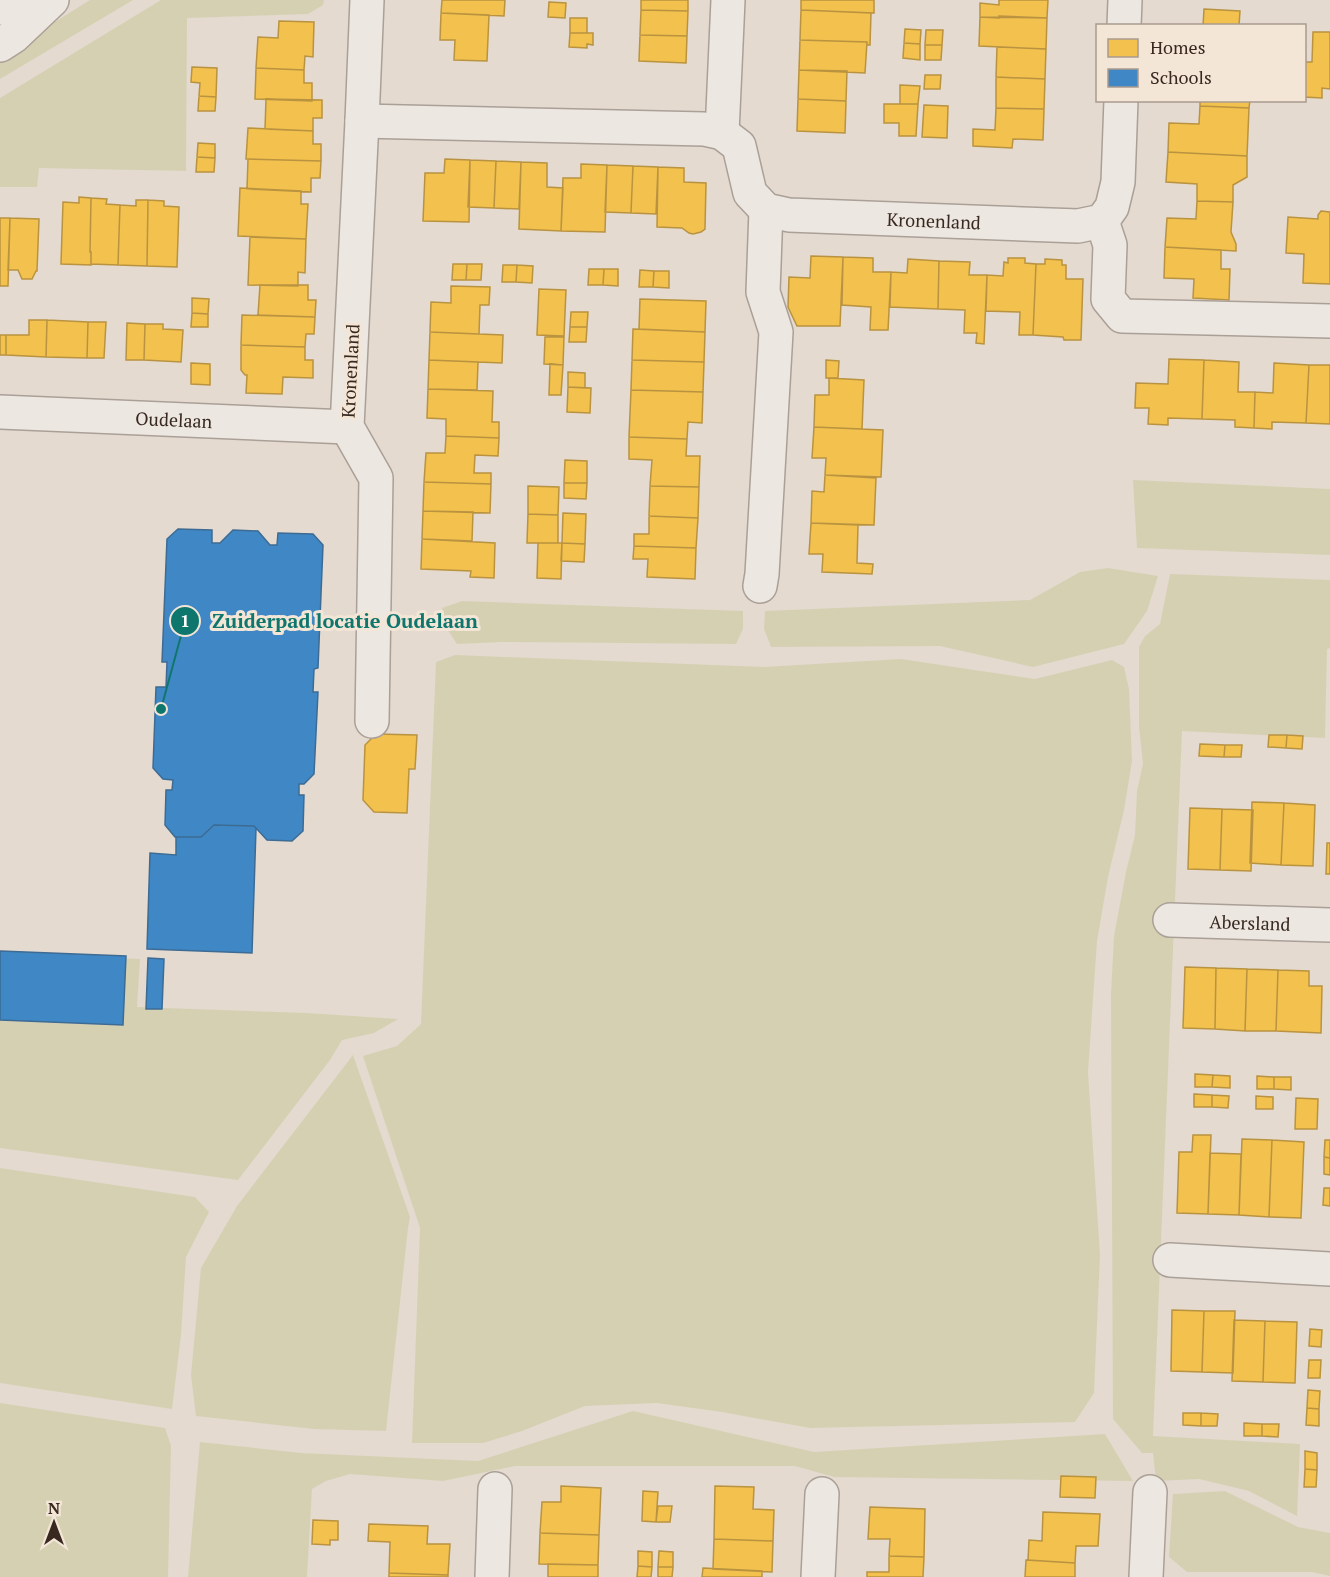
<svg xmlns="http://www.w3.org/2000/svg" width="1330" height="1577" viewBox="0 0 1330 1577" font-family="'PT Serif',serif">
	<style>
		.green { fill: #d6d0b3 }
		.homes { fill: #f2c14e; stroke: #ba9340; stroke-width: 1.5 }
		.schools { fill: #3f88c5; stroke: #3d6b94; stroke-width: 1.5 }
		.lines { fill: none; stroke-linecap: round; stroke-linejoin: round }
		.minor-casing { stroke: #aaa098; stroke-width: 36 }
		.tertiary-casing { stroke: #aaa098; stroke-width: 36 }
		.minor { stroke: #ece7e0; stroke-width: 33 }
		.tertiary { stroke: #ece7e0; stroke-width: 33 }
		.labels { text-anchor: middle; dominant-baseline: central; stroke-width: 6; stroke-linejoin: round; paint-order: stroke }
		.street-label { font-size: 18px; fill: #382820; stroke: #f4e6d7 }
		.leader { fill: none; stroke: #0f766e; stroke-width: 2 }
		.callout-dot { fill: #0f766e; stroke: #f4e6d7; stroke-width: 2 }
		.mark-label { font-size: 18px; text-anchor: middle; font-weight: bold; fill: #fff }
		.callout-label { font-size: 20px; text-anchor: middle; font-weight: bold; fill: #0f766e; stroke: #f4e6d7; stroke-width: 6; stroke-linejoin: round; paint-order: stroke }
	</style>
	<rect width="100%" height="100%" fill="#e4dacf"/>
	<path class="green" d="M90,0H133L0,79V56Z
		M161,0H324L323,5L308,14L187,18L186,171L39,168L37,187H0V98Z
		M1133,480L1330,489V555L1137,548Z
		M1108,568L1158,576L1147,611L1124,644L1033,667L940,646L771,647L764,629L765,611L1030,600L1080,572Z
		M1170,574L1330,580V648L1327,649L1325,738L1182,731L1153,1436L1300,1444L1297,1516L1249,1491L1199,1479L1156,1481L1153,1453H1142L1113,1419L1111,994L1114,936L1126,872L1135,835L1137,791L1143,764L1139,727V647L1145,636L1160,624Z
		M462,601L743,611V629L736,644L502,642L457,644L445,626L442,608Z
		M455,655L764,667L901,659L1035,679L1112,660L1124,667L1129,689L1132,761L1124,810L1108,877L1097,941L1088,1072L1100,1255L1094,1393L1075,1422L810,1428L722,1412L657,1403L585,1406L522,1431L483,1443H412L420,1228L363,1056L397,1046L421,1024L436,662Z
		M0,953L140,959L137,1007L307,1013L398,1019L374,1033L342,1040L330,1060L238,1180L0,1148Z
		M353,1055L410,1217L408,1228L386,1431L314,1429L196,1416L191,1375L201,1268L237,1206Z
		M0,1168L195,1197L209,1212L186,1257L181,1335L172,1409L0,1383Z
		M0,1403L165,1428L171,1446L168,1577H0Z
		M633,1411L814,1452L1105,1434L1133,1481L834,1477L795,1466H515L443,1481L350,1474L326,1481L312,1489L307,1577H188L200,1442L301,1453L478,1461Z
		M1225,1491L1298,1527L1330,1533V1576L1312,1572H1187L1169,1557L1173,1494Z"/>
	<path class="homes" d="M442,0H505L504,16L441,13Z
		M641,0H688V11L641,10Z
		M801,0H874V13L801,10Z
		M999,0H1048L1047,18L980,17V3L999,5Z
		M549,2L566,3L565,18L548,17Z
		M1204,9L1240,11L1239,26H1203Z
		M641,10L688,11L687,36L640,35Z
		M801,10L871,13L870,45H867V42L800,40Z
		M441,13L489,15L487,61L454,60L455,40H440Z
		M999,16L1047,18L1046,49L979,46L980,17L999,18Z
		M570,18H587V33H570Z
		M279,21L314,22L313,57L305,56L304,70L256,68L258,37L278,38Z
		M905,29L921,30L920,44L904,43Z
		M926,30H943L942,45H925Z
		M1313,32H1330V89L1322,88V98L1304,97V62H1312Z
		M570,33H593V45L587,44V48L569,47Z
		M640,35L687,36L686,63L639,61Z
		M800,40L867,42L865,73L799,70Z
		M904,43L920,44V60L903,58Z
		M925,45H942L941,60H925Z
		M997,47L1046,49L1045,79L996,77Z
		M192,67L217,68L216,97L199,96L200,83L191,82Z
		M256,68L304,70V83H312V101L255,99Z
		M799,70L847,71L846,101L798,99Z
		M925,75H941L940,89H924Z
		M996,77L1045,79L1044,109L996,108Z
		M900,85L920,86L918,104H900Z
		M199,96L216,97L215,111H198Z
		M266,99L322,100V118H313V131L265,129Z
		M798,99L846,101L845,133L797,131Z
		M1200,100H1250L1249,108L1200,106Z
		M884,104H918L916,136H899V123H884Z
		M924,105L948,106L947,138L922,137Z
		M1200,106L1249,108L1247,156L1168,152L1169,123L1199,124Z
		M996,108L1044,109L1043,140L1013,139L1012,148L973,146V129L995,130Z
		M248,128L313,131V144H321V161L246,159Z
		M198,143L215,144V158L197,157Z
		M1168,152L1247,156V177L1233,185V202L1197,201V184L1166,182Z
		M197,157L215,158L214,172H196Z
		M248,159L321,161L320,178H311V192L247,189Z
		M445,159L470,160L469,222L423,221L425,173H444Z
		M470,160L496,161L494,208L468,207Z
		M496,161L521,162L519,209L494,208Z
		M521,162L547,163V187L563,188L561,231L519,229Z
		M581,164L607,165L605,232L561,231L563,178H581Z
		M607,165L633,166L631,213L605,212Z
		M633,166L658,167L656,214L631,213Z
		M658,167L684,168V182L706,183L705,229L701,232L693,234L689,233L682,228L657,227Z
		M240,188L301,191V204H308L306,239L238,236Z
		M79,197L91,198L90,252H91V265L61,264L63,202L79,203Z
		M91,198L107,199L106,204L120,205L118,265L91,264V252H90Z
		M136,200H148L147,266L118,265L120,205L136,206Z
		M148,200L164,201V206L179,207L177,267L147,266Z
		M1197,201L1233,202L1231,232L1236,244V251L1165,247L1167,218L1196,219Z
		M1321,211L1330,212V284L1303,283L1304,254L1286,253L1288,217L1318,219V215Z
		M0,218H10L8,286H0Z
		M10,218L39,219L37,271H36L32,279H22L18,270H8Z
		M250,237L306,239L305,273L298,272V286L248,285Z
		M1165,247L1221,250V269H1230L1229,300L1193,298L1194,279L1164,278Z
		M811,256L843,257L840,326H797L788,307L789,277L810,278Z
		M843,257L873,258V272H891L888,330H870L871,307L842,305Z
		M1008,258H1025V263L1036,264L1033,335H1019L1020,312L986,311L987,275L1003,276L1004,262L1008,263Z
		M908,259L939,261L938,309L890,307L891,272L907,273Z
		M1045,259L1062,260V265H1066V279H1083L1081,340H1064L1063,337L1033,335L1036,264H1045Z
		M939,261L970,262L969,275H987L984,344L976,343L977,333H964L965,310L938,309Z
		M453,264H467L466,280H452Z
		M467,264H482L481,280H466Z
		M503,265H517L516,282H502Z
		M517,265L533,266L532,283L516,282Z
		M589,269H604L603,285H588Z
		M604,269H618V286L603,285Z
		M640,270L654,271L653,287H639Z
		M654,271H669V288L653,287Z
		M260,285H308V300H316L315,317L258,315Z
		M451,286L490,287L489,305H480L479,334L430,332L431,302L451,303Z
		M539,289L566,290L564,336L537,335Z
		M192,298L209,299L208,314L192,313Z
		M640,299L706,301L705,332L639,329Z
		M571,312H588L587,327H570Z
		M192,313L208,314V327H191Z
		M242,315L315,317L314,334H306L305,347L241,345Z
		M29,320H47L46,357L6,355V335H29Z
		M47,320L88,322L87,358L46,357Z
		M88,322H106L104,358H87Z
		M127,323L145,324L144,360H126Z
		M145,324H163V329L183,330L181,362L144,360Z
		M570,327H587L586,342H569Z
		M633,329L705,332L704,362L632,360Z
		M430,332L503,335L502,363L429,360Z
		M0,335H6V355H0Z
		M545,337H564L563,365L544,364Z
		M241,345L305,347V360H313V378L283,377L282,394L246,393L247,375H245L241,370Z
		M1169,359L1204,360L1202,419L1168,418V425L1148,424L1149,408H1135L1136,383L1168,384Z
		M429,360L478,362L477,390L428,389Z
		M632,360L704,362L703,392L631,390Z
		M826,360L839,361L838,378H826Z
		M1204,360L1239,362L1238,392H1255L1254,428L1235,427V420L1202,419Z
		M191,363L210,364V385L191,384Z
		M1274,363L1309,365L1306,423L1272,422V429L1254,428L1255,392L1273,393Z
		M550,364L563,365L561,395H549Z
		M1309,365H1330V424L1306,423Z
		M568,372L585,373V388L568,387Z
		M829,378L864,380L862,429L814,427L815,395H829Z
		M568,387L591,388L590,413L567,412Z
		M428,389L493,391L492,422H499V438L446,436V419L427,418Z
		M631,390L703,392L702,423L688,422L687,439L629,437Z
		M814,427L883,430L881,477L825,475L826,458H812Z
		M446,436L499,438L498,456L475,455L474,473H491V484L424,482L426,453H445Z
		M629,437L687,439L686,456H700L699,487L650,486L652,460L629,459Z
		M565,460L587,461V483H564Z
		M825,475L876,478L874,525L811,523L812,491L824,492Z
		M424,482L491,484L490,513L423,511Z
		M564,483H587L586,499L564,498Z
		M528,486L559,487L558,515L528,514Z
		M650,486L699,487L698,518L649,516Z
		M423,511L473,512L472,541L422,539Z
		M563,513L586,514L585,544L562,543Z
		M528,514L558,515V543H527Z
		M649,516L698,518L696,548L634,546V534H649Z
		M811,523L858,525L857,563L873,564L872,574L822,572L823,554H809Z
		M422,539L495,543L494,578L470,577L471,571L421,569Z
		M538,543H562L561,579L537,578Z
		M562,543L585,544L584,562L561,561Z
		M634,546L696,548L695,579L647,577L648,559H633Z
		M376,734L417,735L415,769H409L407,813L374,812L363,800L365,745Z
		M1269,735H1287L1286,748L1268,747Z
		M1287,735L1303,736L1302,749L1286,748Z
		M1200,744L1225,745L1224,757L1199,756Z
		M1225,745H1242L1241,757H1224Z
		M1252,802L1284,803L1281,865L1250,863Z
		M1284,803L1315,805L1313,866L1281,865Z
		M1190,808L1222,809L1220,870L1188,869Z
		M1222,809L1253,810L1251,871L1220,870Z
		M1327,843H1330V874H1326Z
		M1185,967L1216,968L1215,1029L1183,1028Z
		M1216,968L1247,969L1245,1031L1215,1029Z
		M1247,969L1278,970L1276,1031H1245Z
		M1278,970L1309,971V986H1322L1321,1033L1276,1031Z
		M1195,1074L1213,1075L1212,1087H1195Z
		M1213,1075L1230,1076V1088L1212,1087Z
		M1257,1076L1274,1077V1089H1257Z
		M1274,1077H1291V1090L1274,1089Z
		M1194,1094L1212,1095V1107H1194Z
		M1212,1095L1229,1096L1228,1108L1212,1107Z
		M1256,1096L1273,1097V1109H1256Z
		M1296,1098L1318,1099L1317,1129H1295Z
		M1193,1135H1211L1208,1214L1177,1213L1179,1152H1192Z
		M1242,1139L1272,1140L1269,1217L1239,1215Z
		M1272,1140L1304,1142L1301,1218L1269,1217Z
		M1325,1140H1330V1158L1324,1157Z
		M1210,1153L1241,1154L1239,1215L1208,1214Z
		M1324,1157L1330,1158V1175L1324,1174Z
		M1324,1188H1330V1206L1323,1205Z
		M1172,1310L1204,1311L1202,1372L1171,1371Z
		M1204,1311H1235L1233,1373L1202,1372Z
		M1234,1320L1265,1321L1263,1382L1232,1381Z
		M1265,1321L1297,1322L1295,1383L1263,1382Z
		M1310,1329L1322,1330L1321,1347L1309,1346Z
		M1309,1360H1321L1320,1378H1308Z
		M1308,1390L1320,1391L1319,1409L1307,1408Z
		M1307,1408L1319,1409V1426L1306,1425Z
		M1183,1413H1201V1426L1183,1425Z
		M1201,1413L1218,1414L1217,1426H1201Z
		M1244,1423L1262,1424V1436H1244Z
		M1262,1424H1279L1278,1437L1262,1436Z
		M1305,1451L1317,1453V1470L1305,1469Z
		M1305,1469L1317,1470L1316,1487H1304Z
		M1061,1476L1096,1477L1095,1498L1060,1497Z
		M561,1486L601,1488L599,1535L540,1533L542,1502H561Z
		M715,1486L754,1487L753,1509L774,1510L773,1541L714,1539Z
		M643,1491L658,1492L656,1522L642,1521Z
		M658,1506H672L670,1522H656Z
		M870,1507L925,1509L924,1557L889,1556L890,1539H868Z
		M1043,1512L1100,1514L1098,1546H1076L1075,1563L1028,1560L1029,1540L1042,1541Z
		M313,1520L338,1521V1540H330V1545L312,1544Z
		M369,1524L428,1526L427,1544H450L448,1575L389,1573L390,1542L368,1541Z
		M540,1533L599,1535L598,1565L539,1564Z
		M714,1539L773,1541L772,1572L713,1569Z
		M638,1551L652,1552V1567L638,1566Z
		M659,1551L673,1552V1567H658Z
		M889,1556L924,1557L923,1577H867V1572H889Z
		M1026,1560L1075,1563V1577H1025Z
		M548,1564L598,1565V1577H548Z
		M638,1566L652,1567L651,1577H637Z
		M658,1567H673L672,1577H658Z
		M703,1568L762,1571V1577H702Z
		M389,1573L448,1575V1577H389Z"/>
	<path class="schools" d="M178,529L212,530V543H220L233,530L258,531L270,545H277L278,533L313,534L323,545L318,668L314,669L313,692H318L314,774L304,784H299V795H304L303,831L292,841L267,840L254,826L214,825L201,837H175L165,825L166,790H172L173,780L163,779L153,768L156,687H166L167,662H162L167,539Z
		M214,825L254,826L256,828L252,953L147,949L150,853L176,855V837H201Z
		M0,951L126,956L123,1025L0,1020Z
		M148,958L164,959L162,1009H146Z"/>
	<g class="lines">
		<g class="minor-casing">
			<g id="minor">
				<path d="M367,0L362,121L347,427L376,478L372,721"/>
				<path d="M1124,26L1125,0"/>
				<path id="s1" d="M362,121L704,129L722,133L739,146L750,193L766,210L789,215L1078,226L1102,221L1112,207L1118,182L1121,100"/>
				<path d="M722,133L728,0"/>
				<path d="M1102,221L1110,245L1108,299L1122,316L1330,321"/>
				<path id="s2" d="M0,412L347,427"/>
				<path d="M760,586L762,574L776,332L763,292L766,210"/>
				<path id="s3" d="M1170,920L1330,925"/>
				<path d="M1170,1260L1330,1269"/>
				<path d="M492,1577L495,1489"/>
				<path d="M818,1577L822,1494"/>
				<path d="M1146,1577L1150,1492"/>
			</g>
		</g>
		<g class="tertiary-casing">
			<path id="tertiary" d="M0,8L30,0
				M0,45L14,36L52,0"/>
		</g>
		<use href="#minor" class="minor"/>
		<use href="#tertiary" class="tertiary"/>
	</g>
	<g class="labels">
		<g class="street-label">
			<text stroke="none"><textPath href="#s1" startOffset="622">Kronenland</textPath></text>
			<text transform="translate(350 371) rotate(-87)">Kronenland</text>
			<text stroke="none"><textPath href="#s2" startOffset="174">Oudelaan</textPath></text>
			<text stroke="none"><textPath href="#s3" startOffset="80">Abersland</textPath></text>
		</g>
	</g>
	<path class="leader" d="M161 709L185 621"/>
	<g class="callout-dot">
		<circle cx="161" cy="709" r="6"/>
		<circle cx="185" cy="621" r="15"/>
	</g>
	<g class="mark-label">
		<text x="185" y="627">1</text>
	</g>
	<g class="callout-label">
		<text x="345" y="628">Zuiderpad locatie Oudelaan</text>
	</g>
	<rect x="1096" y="24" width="210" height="78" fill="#f4e6d7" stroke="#a99a8e" stroke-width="1.5"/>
	<rect x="1108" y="39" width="30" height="18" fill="#f2c14e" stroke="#a99a8e" stroke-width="1.5"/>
	<text x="1150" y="54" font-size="18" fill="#382820">Homes</text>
	<rect x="1108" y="69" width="30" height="18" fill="#3f88c5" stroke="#a99a8e" stroke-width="1.5"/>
	<text x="1150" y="84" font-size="18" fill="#382820">Schools</text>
	<g transform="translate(54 1523)" stroke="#f4e6d7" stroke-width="4.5" paint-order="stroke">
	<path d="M0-4.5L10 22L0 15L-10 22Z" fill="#382820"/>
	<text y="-9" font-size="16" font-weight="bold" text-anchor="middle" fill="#382820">N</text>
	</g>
</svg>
